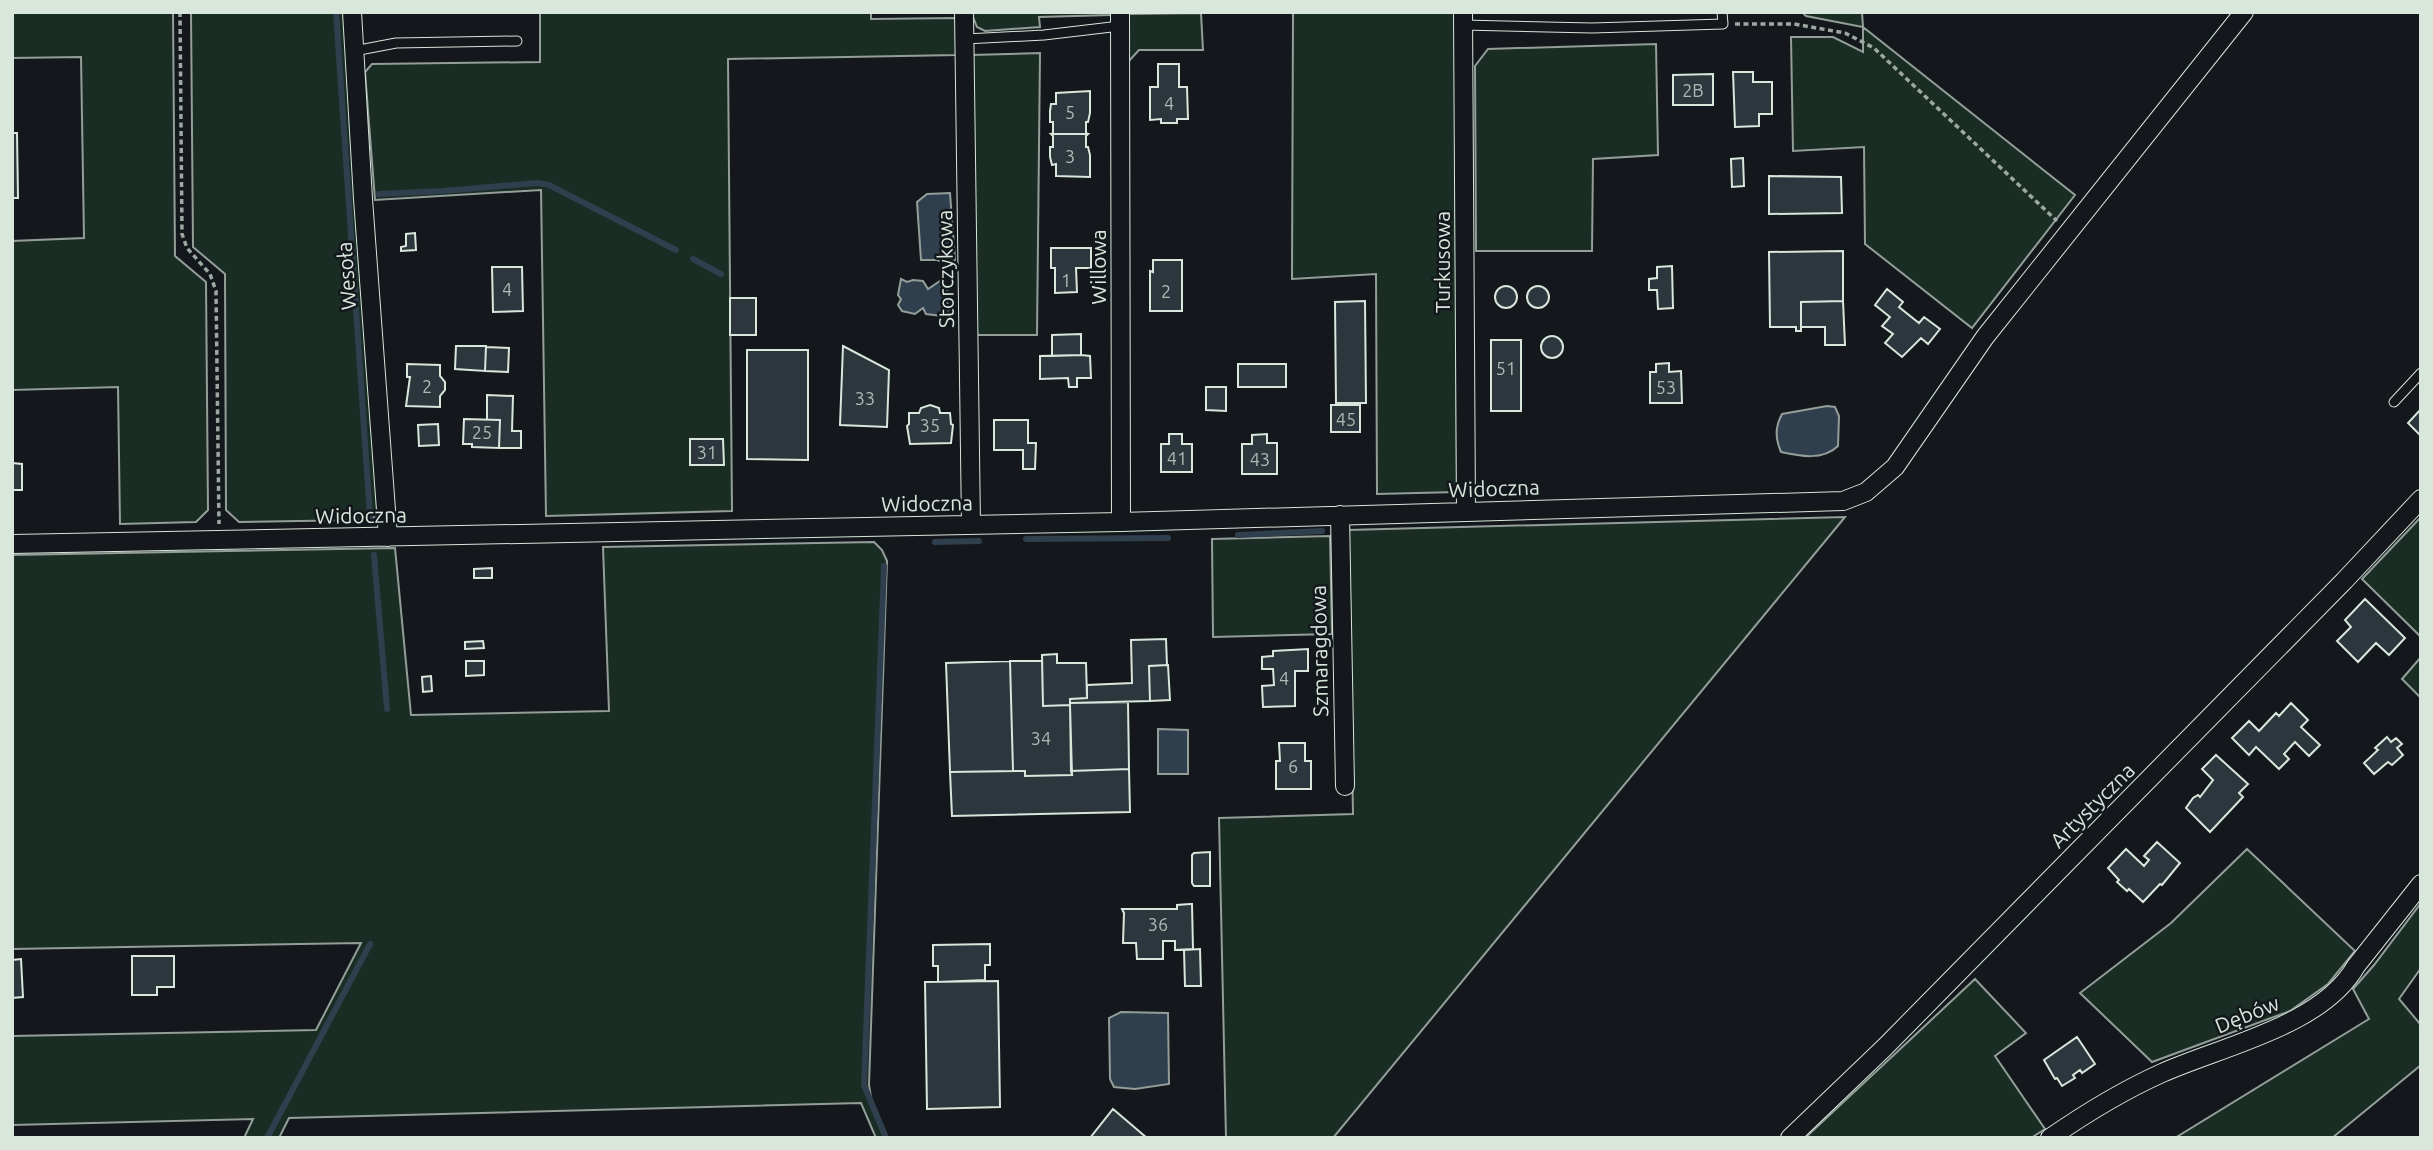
<svg xmlns="http://www.w3.org/2000/svg" width="2433" height="1150" viewBox="0 0 2433 1150" font-family="Ubuntu,sans-serif">
	<style>
		.green { fill: #1a2d24; stroke: #939e99; stroke-width: 2 }
		.water { fill: #2f3f4d; stroke: #939e99; stroke-width: 2 }
		.lines { fill: none; stroke-linecap: round; stroke-linejoin: round }
		.stream { stroke: #2f3f4d; stroke-width: 6 }
		.building { fill: #2c363c; stroke: #d8e6dc; stroke-width: 2 }
		.service-casing { stroke: #d8e6dc; stroke-width: 11 }
		.minor-casing { stroke: #d8e6dc; stroke-width: 20 }
		.path { stroke: #9da8a2; stroke-width: 3.5; stroke-dasharray: 5 3.5; stroke-linecap: butt }
		.service { stroke: #14181c; stroke-width: 9 }
		.minor { stroke: #14181c; stroke-width: 18 }
		.labels { text-anchor: middle; dominant-baseline: central; stroke-width: 5; stroke-linejoin: round; paint-order: stroke }
		.number-label { font-size: 18px; fill: #adbab4 }
		.street-label { font-size: 21px; fill: #d8e6dc; stroke: #14181c }
	</style>
	<rect width="100%" height="100%" fill="#14181c"/>
	<path class="green" d="M12,12H173L175,256L206,282L208,510L196,522L120,524L118,387L12,390V241L84,238L81,57L12,58Z
		M191,12H346L378,512L376,517L360,520L239,522L226,510L225,274L193,247Z
		M540,12H871V19L956,18L957,55L728,59L732,511L546,516L541,190L375,200L365,72L372,64L540,62Z
		M971,12H1110V15L1039,17L1040,27L985,31L977,27Z
		M1293,12H1455L1457,492L1377,494L1376,274L1292,279Z
		M1802,12H1862L1863,27L2075,195L1972,328L1865,244L1864,147L1793,151L1791,37H1833L1863,52V27L1806,16Z
		M1201,13L1203,50H1139L1128,62L1127,14Z
		M1656,44L1658,155L1593,159L1592,251H1476L1475,66L1488,49Z
		M1040,53L1037,335H975L971,55Z
		M1845,517L1333,1138H1226L1219,818L1353,814L1348,530Z
		M2421,517V637L2362,579Z
		M1330,536L1332,634L1213,637L1212,539Z
		M874,542L882,550L887,561L869,1085L872,1103L888,1138H876L861,1103L289,1118L279,1138H244L253,1119L12,1125V1036L316,1030L361,943L12,949V555L395,548L411,715L609,711L603,547Z
		M2421,657V698L2402,679Z
		M2247,849L2355,951L2328,984L2290,1011L2152,1062L2080,993L2171,923Z
		M2421,903V968L2399,999L2421,1025V1065L2332,1138H2175L2369,1019L2353,989L2374,965Z
		M1975,979L2026,1033L1995,1056L2045,1129L2031,1138H1805Z"/>
	<path class="water" d="M950,193L955,260L951,265L937,260H921L917,202L927,194Z
		M901,279L907,282L913,280L923,281L928,289L940,281L949,287L943,299L949,305L948,314L942,316L926,314L923,308L915,314L902,311L898,305L901,299L898,295Z
		M1827,406L1835,407L1839,416L1838,446C1823,461 1799,456 1781,452C1775,438 1775,427 1782,414Z
		M1158,729L1188,730V774H1158Z
		M1121,1012L1168,1013L1169,1084L1135,1089L1114,1087L1110,1079L1109,1018Z"/>
	<g class="lines">
		<path class="stream" d="M336,12L370,517
			M379,194L443,191L537,183L549,185L676,250
			M693,259L721,274
			M1238,535L1322,531
			M1026,539L1168,538
			M935,542L979,541
			M374,555L387,709
			M884,566L864,1085L886,1138
			M267,1138L370,944"/>
	</g>
	<path class="building" d="M1158,64H1179V87H1187L1188,119H1177V123H1161V119L1150,120V87H1158Z
		M1733,72H1753V82H1772V114H1759V126L1735,127Z
		M1713,74V105H1673V75Z
		M1090,91V113L1088,122H1086V133L1088,134H1051L1053,133V122H1050V111L1051,104H1056V93Z
		M12,133H17L18,198H12Z
		M1051,134H1088L1086,136V147H1088L1090,155V177L1056,176V164L1052,165L1050,157V147H1053V136Z
		M1743,158L1744,186L1732,187L1731,159Z
		M1769,176L1841,177L1842,213L1769,214Z
		M415,233L416,250L401,251V247L406,246V234Z
		M1051,248H1091V268H1076L1077,292L1055,293V268H1051Z
		M1843,251V301L1801,302V331H1796V327H1770L1769,252Z
		M1153,260H1182V311H1150V271L1153,272Z
		M1672,266L1673,308L1658,309L1657,290H1649V279L1657,278V267Z
		M492,267H522L523,311L493,312Z
		M1495 297a11 11 0 1 1 22 0a11 11 0 1 1-22 0Z
		M1527 297a11 11 0 1 1 22 0a11 11 0 1 1-22 0Z
		M1887,289L1903,302L1899,307L1919,323L1924,317L1940,329L1928,344L1921,338L1902,357L1885,343L1893,334L1882,326L1890,317L1875,305Z
		M730,298H756V335H730Z
		M1365,301L1366,403H1336L1335,302Z
		M1843,301L1845,345H1825V327H1801V302Z
		M1081,334V355L1052,356V335Z
		M1541 347a11 11 0 1 1 22 0a11 11 0 1 1-22 0Z
		M1491,340H1521V411H1491Z
		M456,346H486L485,371L455,369Z
		M843,346L889,370L887,427L840,425Z
		M486,347L509,348L508,372L485,371Z
		M747,350H808V460L747,459Z
		M1081,355L1090,356L1091,378H1077V387H1069L1068,378L1040,379V356Z
		M1669,363V372L1681,371L1682,403H1650V372H1656V364Z
		M407,364L440,365V376L445,382V390L440,396V407L406,406L410,377H407Z
		M1238,364H1286V387H1238Z
		M1206,387H1226V411L1206,410Z
		M487,395L513,396L512,431H521V448H499L500,420H487Z
		M930,405L939,408L940,413H950L951,424L953,425L951,443L910,444L907,426L909,424V413H919L921,408Z
		M1331,405H1360V432H1331Z
		M2421,409V436L2408,423Z
		M464,419L500,420L499,448L472,447V444H463Z
		M994,420H1028V443H1036L1035,469H1023V450H994Z
		M438,424L439,445L419,446L418,425Z
		M1169,434H1182V444H1192V472H1161V444H1169Z
		M1267,434V443H1277V474H1242V444H1252V435Z
		M690,439H723L724,465H690Z
		M12,463L22,464V490H12Z
		M492,568V578H474V569Z
		M2365,599L2405,638L2389,655L2376,643L2358,662L2337,641L2351,627L2345,620Z
		M1166,639L1167,665L1149,666L1150,701L1070,703V699L1087,698V685L1132,683L1131,640Z
		M483,641L484,648L465,649V642Z
		M1308,649V671H1295V706L1263,707L1262,686L1274,685L1273,669H1262V657L1273,656V651Z
		M1057,654V663H1086L1087,698L1070,699V705L1043,706L1042,655Z
		M466,661H484V675L466,676Z
		M1010,661H1042L1043,706L1070,705L1072,775L1025,776V771H1013Z
		M1010,661L1013,771L950,772L946,663Z
		M1168,665L1170,700L1150,701L1149,666Z
		M431,676L432,691L423,692L422,677Z
		M1128,702L1129,769L1071,771L1070,703Z
		M2291,703L2308,720L2301,727L2320,745L2309,756L2295,742L2284,754L2289,759L2279,769L2256,747L2249,755L2232,738L2249,721L2259,731L2276,713L2279,716Z
		M2387,737L2391,742L2396,738L2402,744L2397,748L2403,755L2392,765L2388,762L2374,774L2364,763L2378,750L2375,748Z
		M1279,743H1305V761H1311V789H1276V761H1280Z
		M2216,755L2248,784L2239,793L2243,797L2210,832L2186,808L2193,798L2198,795L2200,797L2213,780L2202,769Z
		M1129,769L1130,812L952,816L950,772L1025,771V776L1072,775L1071,771Z
		M2157,842L2180,863L2162,885L2160,884L2143,902L2129,889L2127,891L2117,882L2119,880L2108,868L2126,849L2144,866L2149,860L2144,856Z
		M1210,852V886H1194L1192,883V855L1194,853Z
		M1190,904H1192L1193,949L1175,950V941H1163V959H1137L1136,943H1123L1124,913L1122,909H1177V905Z
		M990,944V965H985V980L938,982V966H933V945Z
		M1200,949L1201,986H1185L1184,950Z
		M132,956H174V987H157V995H132Z
		M21,959L23,997L12,998V960Z
		M998,981L1000,1107L927,1109L925,982Z
		M2077,1037L2095,1064L2082,1073L2080,1070L2073,1075L2075,1078L2062,1086L2057,1078L2055,1079L2044,1060Z
		M1113,1109L1147,1138H1090Z"/>
	<g class="lines">
		<g class="service-casing">
			<path id="service" d="M1463,25L1592,28L1723,24L1722,12
				M965,39L1044,35L1120,26
				M354,51L396,43L517,41
				M2394,402L2421,373"/>
		</g>
		<g class="minor-casing">
			<path id="minor" d="M352,12L363,199L388,537
				M964,12L971,525
				M1120,12L1121,522
				M1463,12L1466,511
				M1340,515L1345,786
				M12,544L1121,522L1843,501L1866,492L1895,467L1985,337L2244,12
				M1790,1138L1885,1047L2344,581L2421,499
				M2050,1138C2086,1113 2122,1091 2162,1073C2222,1046 2322,1026 2356,966L2421,884"/>
		</g>
		<path class="path" d="M180,12L182,234L187,248L210,274L216,291L219,524
			M1735,24H1794L1845,33L1874,48L2057,221"/>
		<use href="#service" class="service"/>
		<use href="#minor" class="minor"/>
	</g>
	<g class="labels">
		<g class="number-label">
			<text x="1693" y="90">2B</text>
			<text x="1169" y="103">4</text>
			<text x="1070" y="112">5</text>
			<text x="1070" y="156">3</text>
			<text x="1066" y="280">1</text>
			<text x="507" y="289">4</text>
			<text x="1166" y="291">2</text>
			<text x="1506" y="368">51</text>
			<text x="427" y="386">2</text>
			<text x="1666" y="387">53</text>
			<text x="865" y="398">33</text>
			<text x="1346" y="419">45</text>
			<text x="930" y="425">35</text>
			<text x="482" y="432">25</text>
			<text x="707" y="452">31</text>
			<text x="1177" y="458">41</text>
			<text x="1260" y="459">43</text>
			<text x="1284" y="678">4</text>
			<text x="1041" y="738">34</text>
			<text x="1293" y="766">6</text>
			<text x="1158" y="924">36</text>
		</g>
		<g class="street-label">
			<text transform="translate(1442 262) rotate(-90)">Turkusowa</text>
			<text transform="translate(1098 267) rotate(-90)">Willowa</text>
			<text transform="translate(945 269) rotate(-91)">Storczykowa</text>
			<text transform="translate(346 276) rotate(-94)">Wesoła</text>
			<text transform="translate(1494 488) rotate(-2)">Widoczna</text>
			<text transform="translate(927 503) rotate(-1)">Widoczna</text>
			<text transform="translate(361 515) rotate(-1)">Widoczna</text>
			<text transform="translate(1319 651) rotate(-91)">Szmaragdowa</text>
			<text transform="translate(2092 805) rotate(-45)">Artystyczna</text>
			<text transform="translate(2247 1014) rotate(-22)">Dębów</text>
		</g>
	</g>
	<rect width="2433" height="1150" fill="none" stroke="#d8e6dc" stroke-width="28"/>
</svg>
